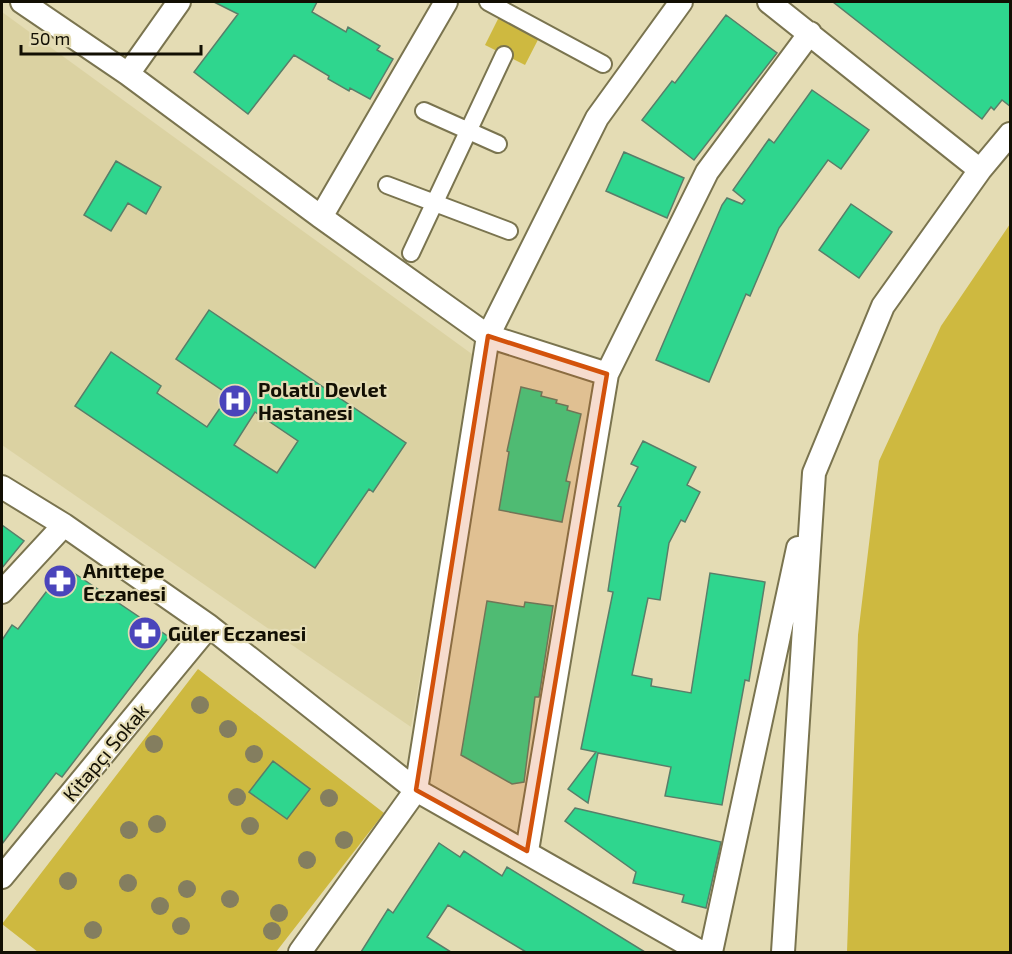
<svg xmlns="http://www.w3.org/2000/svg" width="1012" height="954" viewBox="0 0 1012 954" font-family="'Exo 2',sans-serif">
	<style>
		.built { fill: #dbd2a2 }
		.green { fill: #ceb940 }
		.building { fill: #2fd68e; stroke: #597e69; stroke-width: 1.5; fill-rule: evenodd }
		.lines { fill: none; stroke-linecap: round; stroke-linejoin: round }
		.pedestrian-casing { stroke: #7a744f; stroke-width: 20 }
		.minor-casing { stroke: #7a744f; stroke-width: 26 }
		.pedestrian { stroke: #fff; stroke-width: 16 }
		.minor { stroke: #fff; stroke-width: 22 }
		.tree { fill: #847e5f }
		.marked { fill: #d3520b; fill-opacity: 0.2; stroke: #d3520b; stroke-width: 4.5; stroke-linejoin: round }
		.labels { text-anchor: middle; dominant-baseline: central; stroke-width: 4.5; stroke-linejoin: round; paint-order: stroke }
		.poi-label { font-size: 20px; font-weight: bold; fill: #120f03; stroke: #e4dcb4; text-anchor: start }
		.street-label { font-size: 20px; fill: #120f03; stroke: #e4dcb4 }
	</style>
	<rect width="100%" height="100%" fill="#e4dcb4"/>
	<path class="built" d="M2,12L476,357L411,727L2,445Z"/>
	<path class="green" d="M503,9L543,30L525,65L485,45Z
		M1010,224V952H847L858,635L879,461L941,326Z
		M198,669L384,813L276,952H38L2,924Z"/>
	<path class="building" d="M214,2H317L312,12L346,32L348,27L380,46L377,50L393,59L370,99L350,88L349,91L328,79L329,76L294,55L248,114L194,72L238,14Z
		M833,2H1011V107L1002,100L994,110L991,107L982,119Z
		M726,15L777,53L694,160L642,120L672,81L675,83Z
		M812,90L869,130L841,169L828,160L779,228L750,296L746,294L709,382L656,360L722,205L727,198L742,204L745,200L733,190L769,139L774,143Z
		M624,152L684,178L667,218L606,191Z
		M116,161L161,187L146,214L128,203L111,231L84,215Z
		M851,204L892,232L859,278L819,250Z
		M209,310L406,443L373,492L369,489L315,568L75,406L111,352L161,386L157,393L207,427L229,395L176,359ZM255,412L298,441L277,473L234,445Z
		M521,387L542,392L541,396L557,400L556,403L568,406L567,410L581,414L566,481L570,482L562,522L499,510L509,452L507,451Z
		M643,441L696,467L687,485L700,492L685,522L681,520L669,543L660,600L648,598L632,675L652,679L651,686L691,693L710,573L765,582L749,681L745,680L722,805L665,796L671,767L598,753L588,803L568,789L596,752L581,749L613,592L608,591L621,507L618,506L638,467L631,464Z
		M2,525L24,541L2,568Z
		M65,567L169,637L62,777L56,773L2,844V640L12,625L18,629Z
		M487,601L524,607L525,602L553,606L539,697H535L524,782L512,784L461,755Z
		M273,761L310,789L287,819L249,792Z
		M575,808L721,842L706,908L682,902L684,895L633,883L636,872L565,821Z
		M439,843L460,857L464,851L502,876L507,867L645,952H526L448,905L427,937L451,952H361L388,909L393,913Z"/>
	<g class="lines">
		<g class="pedestrian-casing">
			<path id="pedestrian" d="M488,2L603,64
				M424,111L498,144
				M387,185L509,231
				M411,253L504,55"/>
		</g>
		<g class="minor-casing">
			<path id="minor" d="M22,2L128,74L321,217L488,336L607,374
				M769,2L980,170
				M128,74L179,2
				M321,217L446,2
				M2,487L64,525L209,626L416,790L701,952
				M2,592L64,525
				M527,851L607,374L707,172L810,33
				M2,877L209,626
				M300,952L416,790L488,336L597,118L681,2
				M711,952L798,548
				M783,952L814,473L883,306L980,170L1010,134"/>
		</g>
		<use href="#pedestrian" class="pedestrian"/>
		<use href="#minor" class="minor"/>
	</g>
	<g class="tree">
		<circle cx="200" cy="705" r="9"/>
		<circle cx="228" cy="729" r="9"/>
		<circle cx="154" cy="744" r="9"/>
		<circle cx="254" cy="754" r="9"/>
		<circle cx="237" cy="797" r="9"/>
		<circle cx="329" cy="798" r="9"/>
		<circle cx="157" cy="824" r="9"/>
		<circle cx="250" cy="826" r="9"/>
		<circle cx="129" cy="830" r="9"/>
		<circle cx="344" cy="840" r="9"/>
		<circle cx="307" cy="860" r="9"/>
		<circle cx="68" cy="881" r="9"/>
		<circle cx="128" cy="883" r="9"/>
		<circle cx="187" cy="889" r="9"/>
		<circle cx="230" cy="899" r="9"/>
		<circle cx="160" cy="906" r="9"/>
		<circle cx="279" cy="913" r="9"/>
		<circle cx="181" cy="926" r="9"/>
		<circle cx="93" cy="930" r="9"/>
		<circle cx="272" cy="931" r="9"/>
	</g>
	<path class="marked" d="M488,336L607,374L527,851L416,790Z"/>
	<defs>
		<g id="hospital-disc" transform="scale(1.725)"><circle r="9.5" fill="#4a44bb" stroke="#e4dcb4"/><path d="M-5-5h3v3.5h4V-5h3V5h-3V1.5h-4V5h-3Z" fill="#fff"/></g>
		<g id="pharmacy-disc" transform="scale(1.725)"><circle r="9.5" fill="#4a44bb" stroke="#e4dcb4"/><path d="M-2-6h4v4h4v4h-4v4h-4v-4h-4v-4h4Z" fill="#fff"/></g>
	</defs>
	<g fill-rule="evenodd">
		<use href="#hospital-disc" x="235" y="401"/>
		<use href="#pharmacy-disc" x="60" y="581"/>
		<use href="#pharmacy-disc" x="145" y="633"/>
	</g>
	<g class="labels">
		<g class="poi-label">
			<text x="258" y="389">Polatlı Devlet<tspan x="258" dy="23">Hastanesi</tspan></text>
			<text x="83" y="570">Anıttepe<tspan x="83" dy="23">Eczanesi</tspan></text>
			<text x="168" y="633">Güler Eczanesi</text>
		</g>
		<g class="street-label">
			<text transform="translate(105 752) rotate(-50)">Kitapçı Sokak</text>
		</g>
	</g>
	<rect width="1012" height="954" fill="none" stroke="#120f03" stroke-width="6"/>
	<path d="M21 45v9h180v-9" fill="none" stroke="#120f03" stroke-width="3"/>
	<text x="30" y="45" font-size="18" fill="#120f03" stroke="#e4dcb4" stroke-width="4.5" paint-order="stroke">50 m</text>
</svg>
